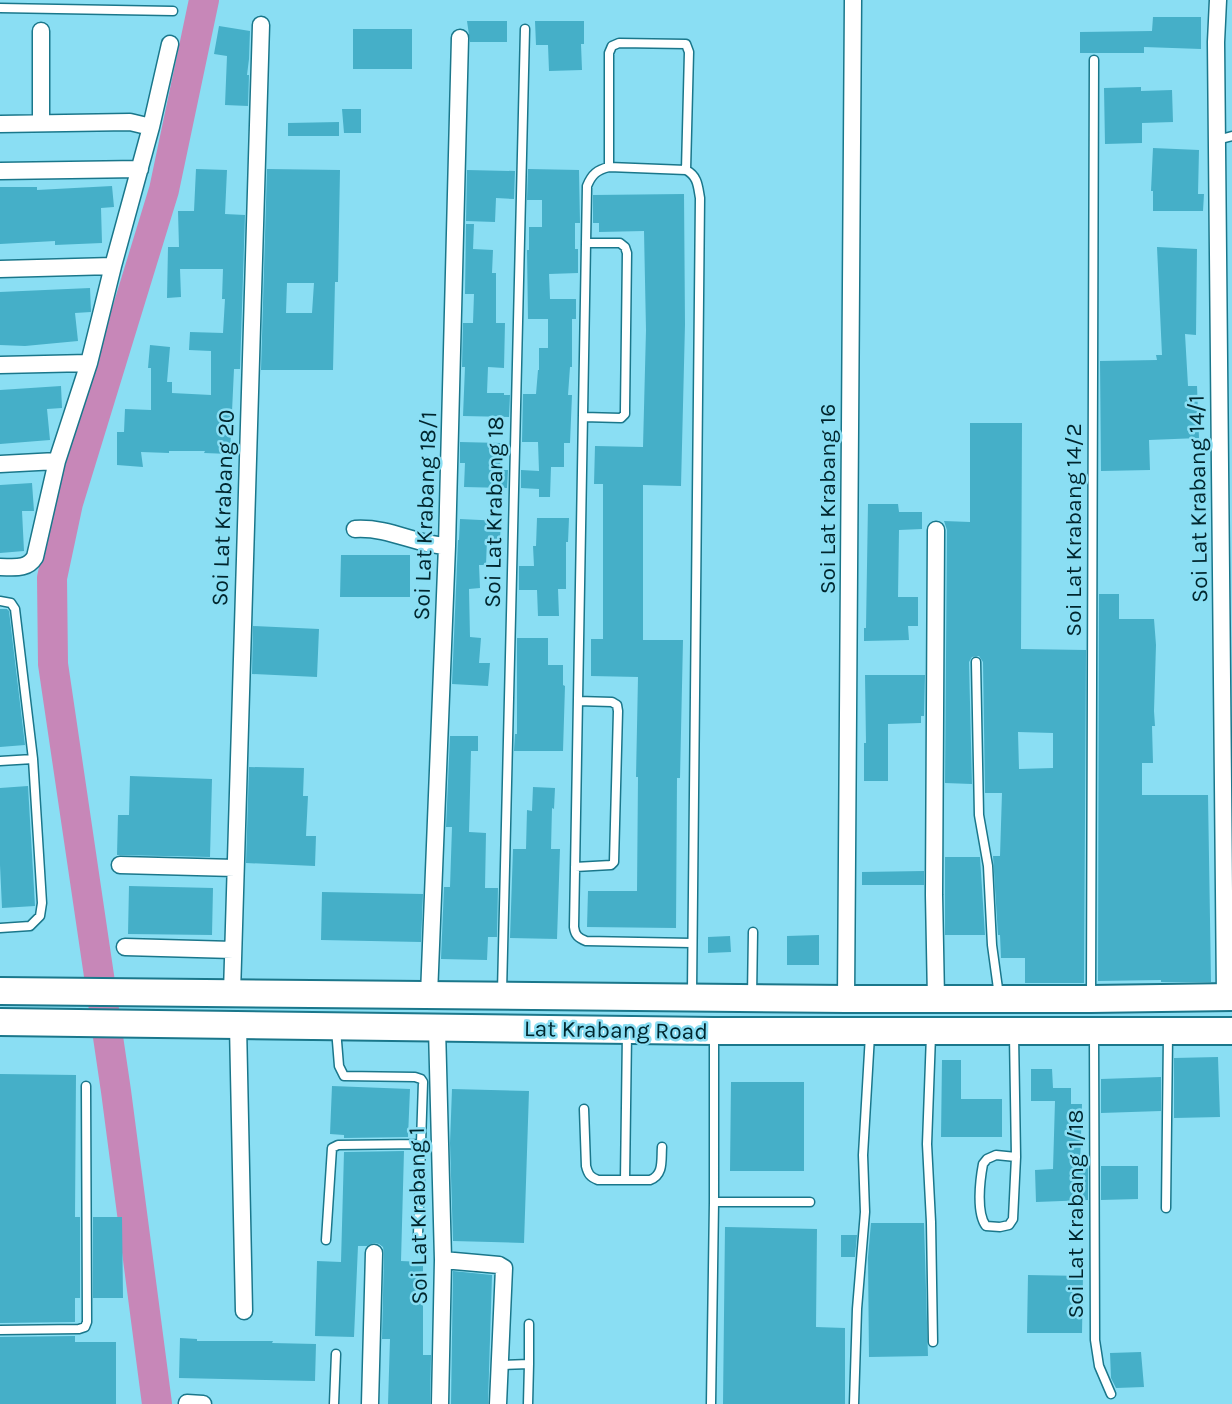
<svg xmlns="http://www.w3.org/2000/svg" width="1232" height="1404" viewBox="0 0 1232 1404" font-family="Karla,sans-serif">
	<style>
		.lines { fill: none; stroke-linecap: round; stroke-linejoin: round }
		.river { stroke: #c787b8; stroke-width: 30 }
		.building { fill: #45afc8; fill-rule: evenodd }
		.lane-casing { stroke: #1a778b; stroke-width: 11 }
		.street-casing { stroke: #1a778b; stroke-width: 19 }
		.primary-casing { stroke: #1a778b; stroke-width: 30 }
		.lane { stroke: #fff; stroke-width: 8 }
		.street { stroke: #fff; stroke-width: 16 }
		.primary { stroke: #fff; stroke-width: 26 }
		.labels { text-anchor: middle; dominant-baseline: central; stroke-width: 5; stroke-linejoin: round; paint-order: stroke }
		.street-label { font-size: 23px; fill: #00262e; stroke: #8adef3 }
	</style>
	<rect width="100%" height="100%" fill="#8adef3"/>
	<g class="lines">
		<path class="river" d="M157,1404L116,1091L53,664L52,578L68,503L164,190L204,0"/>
	</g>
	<path class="building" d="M1153,17H1201V49L1144,47V53H1080V32L1152,31Z
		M467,21H507V42H470Z
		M535,21H584V44H581L582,70L549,71L548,45H536Z
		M219,26L250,31L249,59L247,75H249L248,106L225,105L227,56L214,54Z
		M353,29H412V69H353Z
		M1141,87V91L1172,90L1173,122L1142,123V143L1105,144L1104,88Z
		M342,109H361V133H344Z
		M339,122V136H288V123Z
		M1153,148L1199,150L1198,194H1204L1203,211H1153V191H1151Z
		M196,169L227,170L225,214L245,215L240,369H234L230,454L204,453L205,451H169V453L141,452L143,467L117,465V432H124L125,409L151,410V368H148L150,345L170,347L167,382H172V393L211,395V351L189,350L190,332L223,333L225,299H222L223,269H180L181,297L167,298L168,247H179L178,211H194Z
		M267,169L340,170L338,282H335L333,370H261ZM287,283H314L312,313H286Z
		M528,169L579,170L580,223H575V249H578V273L549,274L550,299H576V319H572V367H570L568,395H572L570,443H564V467H551L550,497H539V489L521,488V470L539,471L538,442H522L523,394H536L538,370H539V348H548V319H528L527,250H529V227H542V200H527Z
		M467,170L515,171L514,199L496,198L495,222L466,221Z
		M112,186L114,207L101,208L102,243L55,245V241L0,244V187H37V190Z
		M684,194L685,324L681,486L643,485V640H683L680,778H677L676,928L587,927L588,891H637L638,777H636L638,677L591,676V639H603V484H594L595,446L643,447L646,330L644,231L599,232V223H593V195Z
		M466,224H474L473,249L493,250L492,273H496V323H505L504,368L488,367L487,393H504V395H510L509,417L463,416L465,367H462L463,323H473L474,294H465Z
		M1157,247L1197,249L1196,335L1185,334L1188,386H1197L1199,438L1149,440L1150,470L1101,471L1100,361L1157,360L1156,355H1162Z
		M90,288L91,312L75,313L78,341L25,346L0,345V292Z
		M61,386L62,408L47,409L50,440L0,444V390Z
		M970,423H1022L1021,649L1086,650L1084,983H1025V958H1001L1000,935H998L993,856H1000L1002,793H985L983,662L979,656L972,657L969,662L972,784L945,783L947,530L944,521L970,522ZM1018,732L1053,733V768L1019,769Z
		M460,442L501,443L500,470H508L507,488L464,487L465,463H460Z
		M32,483L34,511H22L24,551L0,553V485Z
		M868,504H898L899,512H922V529L899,530L898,597H918V626H908L909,640L864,641V628H866Z
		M537,518H569L568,542H566V589H558L559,616H538L537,590H519V566H534L533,546H536Z
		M460,519L501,521L500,539H487L486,565H479L480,588L469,589L470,637L481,638L479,663H490L488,686L452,684L458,540H459Z
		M341,555H410V597H340Z
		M1099,594H1119V619H1154L1156,645L1154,711L1155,726H1152L1153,763H1142V795H1208L1211,982H1161V980L1098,981Z
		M0,609H7L9,611L25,745L0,747Z
		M253,626L319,629L317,677L252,674Z
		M517,638H548V665H563V685L565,686L563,751H514L515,734H517Z
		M865,675H925L924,716H921V723L888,724V781H864V743H866Z
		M450,736H478V751H471L469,832L486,833L485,888H498L497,937H488L487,960L441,959L444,887H450L452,827H446Z
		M249,767L304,768L303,796H308L306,836H316L315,866L246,863Z
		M130,776L212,779L210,857L117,855L118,815H129Z
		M28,786L35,906L2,908L0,865V788Z
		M533,787L555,788L554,809L552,808L551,849H560L557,939L510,938L513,849H526L527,810L532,811Z
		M945,857H980L985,935H945Z
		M924,871V885H862V872Z
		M129,886L213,888L212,935L128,934Z
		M322,892L423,894L421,942L321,940Z
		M819,935V965H787V936Z
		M730,936L731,952L708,953V937Z
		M1218,1057L1220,1117L1174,1118V1058Z
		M942,1060H961V1099H1002V1137H941Z
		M1031,1069H1052L1053,1088H1071V1104H1082L1080,1167L1088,1166V1200L1036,1202L1035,1170L1053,1169L1055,1101H1031Z
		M0,1074L76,1075L75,1217H80V1298H75V1322L0,1323Z
		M1161,1077V1111L1101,1113V1079Z
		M731,1082H804V1171H730Z
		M332,1086L410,1089L408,1137L344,1138V1135L330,1134Z
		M452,1089L529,1091L524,1243L453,1241L450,1143Z
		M404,1151L401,1261L423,1262V1355H431L430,1404H388L390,1339H382L384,1253L383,1247L379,1244L374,1243L367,1246H358L354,1337L315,1336L317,1261L341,1262L344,1152Z
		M1101,1166H1138V1199L1101,1200Z
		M93,1217H122L123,1298H93Z
		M871,1223H924L928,1356L869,1357L868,1257Z
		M725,1227L817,1229L816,1327L845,1328V1404H723Z
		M841,1235H857L855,1257H841Z
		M453,1271L492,1275L488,1404H451Z
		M1028,1275L1083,1276L1082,1333H1027Z
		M75,1336V1342H116V1404H0V1337Z
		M180,1338L197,1339V1341H273L272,1343L316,1344L315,1381L179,1378Z
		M1141,1352L1144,1387L1116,1388L1111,1378L1110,1353Z"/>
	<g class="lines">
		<g class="lane-casing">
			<path id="lane" d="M0,8L173,11
				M1217,140L1232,136
				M609,167V53L612,46L619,43L686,44L689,52L686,170
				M583,417L621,418L625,414V409L627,253L625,247L620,243H586
				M0,601L11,603L15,609L33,759L42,903L40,916L30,926L0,928
				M976,662L979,815L988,866L992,945L999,996
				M0,761L33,759
				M575,867L611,865L614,862L618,711L617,705L612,702L578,701
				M691,943L586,941C578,938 575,935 574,927L587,186C592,174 597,170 609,167L686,170C698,176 698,187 700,198L692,992
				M502,992L525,29
				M1091,995L1094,60
				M752,996L753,932
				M336,1029L339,1066L344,1076L415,1077L421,1079L423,1082L418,1235
				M931,1035L927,1144L931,1222L933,1342
				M1014,1035L1016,1157
				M1094,1036L1095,1340L1099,1366L1111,1394
				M584,1109L586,1166C588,1174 590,1177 598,1180H650C664,1175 661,1160 662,1147
				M996,1155L1016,1157L1013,1219L1009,1225L1000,1227L986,1226C976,1213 980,1180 983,1164L987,1159Z
				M625,1180L627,1033
				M714,1202H810
				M1166,1208L1168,1035
				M326,1240L332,1148L338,1145L421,1144
				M0,1330L79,1329L85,1327L87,1322L86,1086
				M500,1365L529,1364V1324
				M334,1404L336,1354
				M528,1404L529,1364
				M711,1404L714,1202V1036
				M854,1404L857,1309L865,1212L863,1155L870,1035"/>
		</g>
		<g class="street-casing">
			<path id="street" d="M1218,0L1216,42L1225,997
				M41,31V123
				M0,124L130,122L151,127
				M0,171L140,169
				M0,269L113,266
				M0,365L89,363
				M0,464L57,461
				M355,529C391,527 415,545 447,546
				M0,567C14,567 27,570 35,557L57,461L89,363L113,266L151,127L170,44
				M120,865L235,868
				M125,947L233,950
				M232,993L261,25
				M429,995L447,546L460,38
				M846,999L853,0
				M936,999L934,895L936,530
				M238,1025L244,1311
				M437,1028L443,1260L440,1404
				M443,1260L499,1265L504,1268L498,1404
				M187,1403L203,1404
				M370,1404L374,1253"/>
		</g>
		<g class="primary-casing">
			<path id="primary" d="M0,991L846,999H1091L1232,997
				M0,1022L714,1031H1232"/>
		</g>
		<use href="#lane" class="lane"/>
		<use href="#street" class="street"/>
		<use href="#primary" class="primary"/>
	</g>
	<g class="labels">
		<g class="street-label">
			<text transform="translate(827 499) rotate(-90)">Soi Lat Krabang 16</text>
			<text transform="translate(1198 499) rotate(-91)">Soi Lat Krabang 14/1</text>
			<text transform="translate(223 508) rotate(-88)">Soi Lat Krabang 20</text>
			<text transform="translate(494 512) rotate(-89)">Soi Lat Krabang 18</text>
			<text transform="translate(425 516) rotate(-88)">Soi Lat Krabang 18/1</text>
			<text transform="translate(1073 530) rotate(-90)">Soi Lat Krabang 14/2</text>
			<text transform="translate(616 1030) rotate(1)">Lat Krabang Road</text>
			<text transform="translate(1075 1214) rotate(-90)">Soi Lat Krabang 1/18</text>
			<text transform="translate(418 1216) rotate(-91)">Soi Lat Krabang 1</text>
		</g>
	</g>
</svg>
